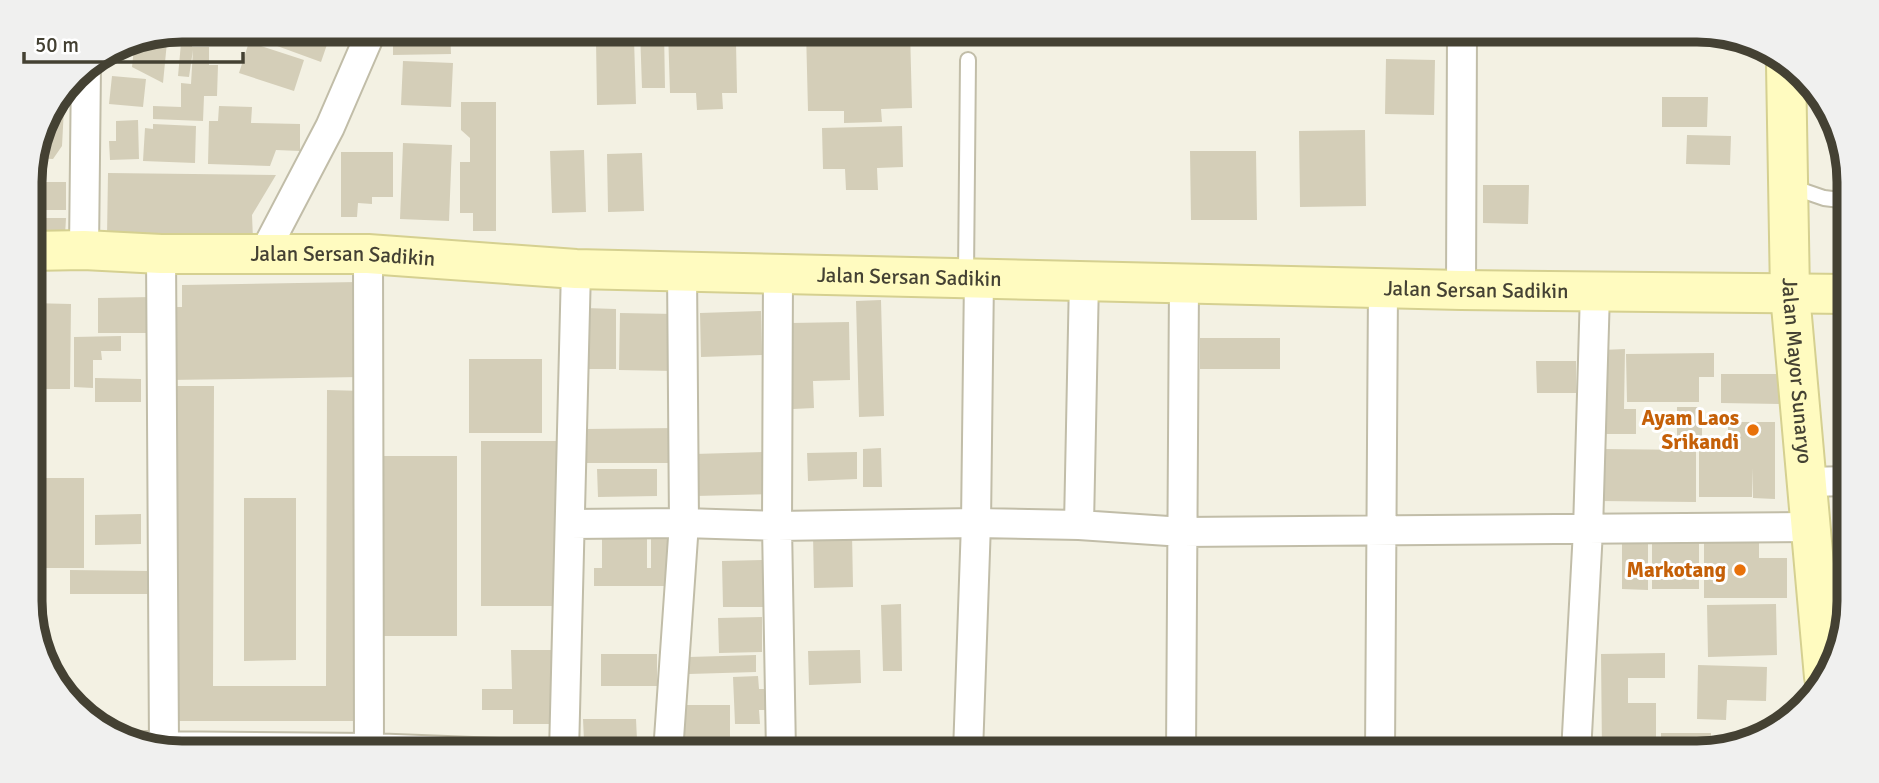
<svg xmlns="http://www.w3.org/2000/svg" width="1879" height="783" viewBox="0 0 1879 783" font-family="Signika,sans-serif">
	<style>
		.building { fill: #d4ceb8 }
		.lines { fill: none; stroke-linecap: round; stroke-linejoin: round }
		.service-casing { stroke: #c1bda8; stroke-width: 18 }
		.minor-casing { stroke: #c1bda8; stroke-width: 32 }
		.secondary-casing { stroke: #d5d090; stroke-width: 42 }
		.service { stroke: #fff; stroke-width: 14 }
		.minor { stroke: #fff; stroke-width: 28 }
		.secondary { stroke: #fffbc0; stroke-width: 38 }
		.food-dot { fill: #e8710a; stroke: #fff; stroke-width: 2.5 }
		.labels { text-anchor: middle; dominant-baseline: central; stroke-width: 6; stroke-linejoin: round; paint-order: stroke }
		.street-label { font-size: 21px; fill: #444133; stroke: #fff }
		.food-label { font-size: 21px; font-weight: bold; fill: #c56008; stroke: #fff; text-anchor: end }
		.rim { fill: none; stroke: #444133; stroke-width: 9 }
	</style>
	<rect width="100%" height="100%" fill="#f3f1e3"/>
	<path class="building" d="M182,30H194L192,47H209V65H218L217,96H204L203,121L153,119V106L181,107V83L191,84L193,50L189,77L178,76L181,43L167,42L163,83L132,67L135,39Z
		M274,30H332L321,62L269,43Z
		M393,30H450L451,54L393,55Z
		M640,30H664L665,88H642Z
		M668,30H712L713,43L736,42L737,93H722L723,109L697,110L696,93H670Z
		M806,30H910L912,108L881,109L882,122L844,123V111H808Z
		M634,39L636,104L597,105L596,40Z
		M249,42L304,60L294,91L239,73Z
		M1386,59L1435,60L1434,115L1385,114Z
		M403,61L453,63L451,107L401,105Z
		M112,76L146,79L143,107L109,104Z
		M1662,97H1708L1707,127H1662Z
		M461,102H496V231H473V213H460V162H470V138L461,130Z
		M219,106L252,107L251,123L300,124V151L276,150L270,166L208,164L209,121H218Z
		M51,107L64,108L62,146L53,159L34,158L46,114Z
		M138,120L139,159L110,160L109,141H116V121Z
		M153,124L196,126L195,163L143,161L145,128L153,129Z
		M902,126L903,167L877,168L878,190H846L845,169H823L822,128Z
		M1365,130L1366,206L1300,207L1299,131Z
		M1687,135L1731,136L1730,165L1686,164Z
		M403,143L452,145L449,221L400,219Z
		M584,150L586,212L552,213L550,151Z
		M1190,151H1256L1257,220H1191Z
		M341,152H393V197H372V204L358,203L357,217H341Z
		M642,153L644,211L608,212L607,154Z
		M108,173L276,175L252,215L253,239L107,237Z
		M35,182H66V210H35Z
		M1483,185H1529L1528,224L1483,223Z
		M30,218H66L65,236H30Z
		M358,282L360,377L168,380L167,307H182V285Z
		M151,297L152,333H98V298Z
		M881,300L884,416L859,417L856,301Z
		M30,303L71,304L70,389H31Z
		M585,308L616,309V369H584Z
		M761,311L762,355L701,357L700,313Z
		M620,313L675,314V371L619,370Z
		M849,322L850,380L813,381L814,408L793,409L791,323Z
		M121,336V351H101L102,360H93V388L74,387V337Z
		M1200,338H1280V369H1200Z
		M1625,349L1624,409H1636V434H1602V350Z
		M1714,353V377H1699V402H1627L1626,354Z
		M469,359H542V433H469Z
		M1536,361H1576V393H1537Z
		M1721,374H1781V404L1721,403Z
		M95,378L141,379V402H95Z
		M1841,381H1849V439H1842Z
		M177,386H214L213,686H326L327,390L364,391L363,721H176Z
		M1677,407H1702V440H1677Z
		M1728,422H1775V499L1753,498V468L1752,497H1699V442H1728Z
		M677,428V463H585V429Z
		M481,441H565L564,606H481Z
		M881,448L882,487H863V449Z
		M1601,449L1696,450V502L1600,501Z
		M768,452L769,494L696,496L694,454Z
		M857,452V479L808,481L807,453Z
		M381,456H457V636H381Z
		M597,469H657V496L598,497Z
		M40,478H84V568H40Z
		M244,498H296V660L244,661Z
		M141,514V544L95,545V515Z
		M651,527H674V586H594V568H602V529H647V568H651Z
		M1652,531H1699V589H1652Z
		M852,533L853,587L814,588L813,534Z
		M1622,533L1648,534V590L1622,589Z
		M1704,533H1759V558H1787V598H1704Z
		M762,560L763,607H723L722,561Z
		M70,570L150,571L151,594H70Z
		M31,591H40L39,641L31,621Z
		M901,604L902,671H883L881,605Z
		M1776,604L1777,655L1708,657L1707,605Z
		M762,617V652L719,653L718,618Z
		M511,650H551V724H513V710H482V689H512Z
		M860,650L861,683L809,685L808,651Z
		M1665,653V678H1628V703H1656V753H1602L1601,654Z
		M601,654H657V686H601Z
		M756,655V672L689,674V657Z
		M1698,665L1767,667L1766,701L1727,700L1726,720L1697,719Z
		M758,676L759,689H765V710H759L760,724H735L733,677Z
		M680,705H730V737H680Z
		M583,719H636L637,740L584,741Z
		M1661,733H1711V751L1661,753Z"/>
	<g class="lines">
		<g class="service-casing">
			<path id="service" d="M1789,186L1824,198L1848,201
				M966,275L968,60"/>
		</g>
		<g class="minor-casing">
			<path id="minor" d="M84,250L86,65
				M161,254L164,745
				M368,254L369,753
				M263,255L330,127L372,30
				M778,273L777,526L781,753
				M1461,290L1462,30
				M1807,482L1849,481
				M570,524L684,523L777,526L976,523L1079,525L1183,532L1810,527
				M1079,525L1084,279
				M144,746L369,748L499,753
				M564,753L576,269
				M668,753L684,523L682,270
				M968,753L976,523L979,277
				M1181,753L1184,283
				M1380,753L1383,288
				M1576,753L1588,530L1595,292"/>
		</g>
		<g class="secondary-casing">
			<g id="secondary">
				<path id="s1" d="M1786,65L1790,294L1824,677"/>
				<path id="s2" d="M30,251L84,250L161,254H368L576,269L1461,290L1848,294"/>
			</g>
		</g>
		<use href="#service" class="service"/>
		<use href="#minor" class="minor"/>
		<use href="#secondary" class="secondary"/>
	</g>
	<g class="food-dot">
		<circle cx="1753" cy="430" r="7"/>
		<circle cx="1740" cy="570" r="7"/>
	</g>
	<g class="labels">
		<g class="street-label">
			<text stroke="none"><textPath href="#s2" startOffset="313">Jalan Sersan Sadikin</textPath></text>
			<text stroke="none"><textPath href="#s2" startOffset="880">Jalan Sersan Sadikin</textPath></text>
			<text stroke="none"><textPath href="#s2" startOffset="1447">Jalan Sersan Sadikin</textPath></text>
			<text stroke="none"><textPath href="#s1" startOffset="306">Jalan Mayor Sunaryo</textPath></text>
		</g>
		<g class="food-label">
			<text x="1739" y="418">Ayam Laos<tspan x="1739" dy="24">Srikandi</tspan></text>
			<text x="1726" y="570">Markotang</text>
		</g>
	</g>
	<path d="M0 0H1879V783H0ZM182 42H1697A140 140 0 0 1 1837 182V601A140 140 0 0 1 1697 741H182A140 140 0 0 1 42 601V182A140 140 0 0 1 182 42Z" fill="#f0f0ef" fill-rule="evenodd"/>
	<path class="rim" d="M182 42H1697A140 140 0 0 1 1837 182V601A140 140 0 0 1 1697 741H182A140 140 0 0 1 42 601V182A140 140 0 0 1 182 42Z"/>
	<path d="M24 52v10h219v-10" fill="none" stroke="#444133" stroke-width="3.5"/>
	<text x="35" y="52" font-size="21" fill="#444133" stroke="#ffffff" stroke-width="5" paint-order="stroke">50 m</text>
</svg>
